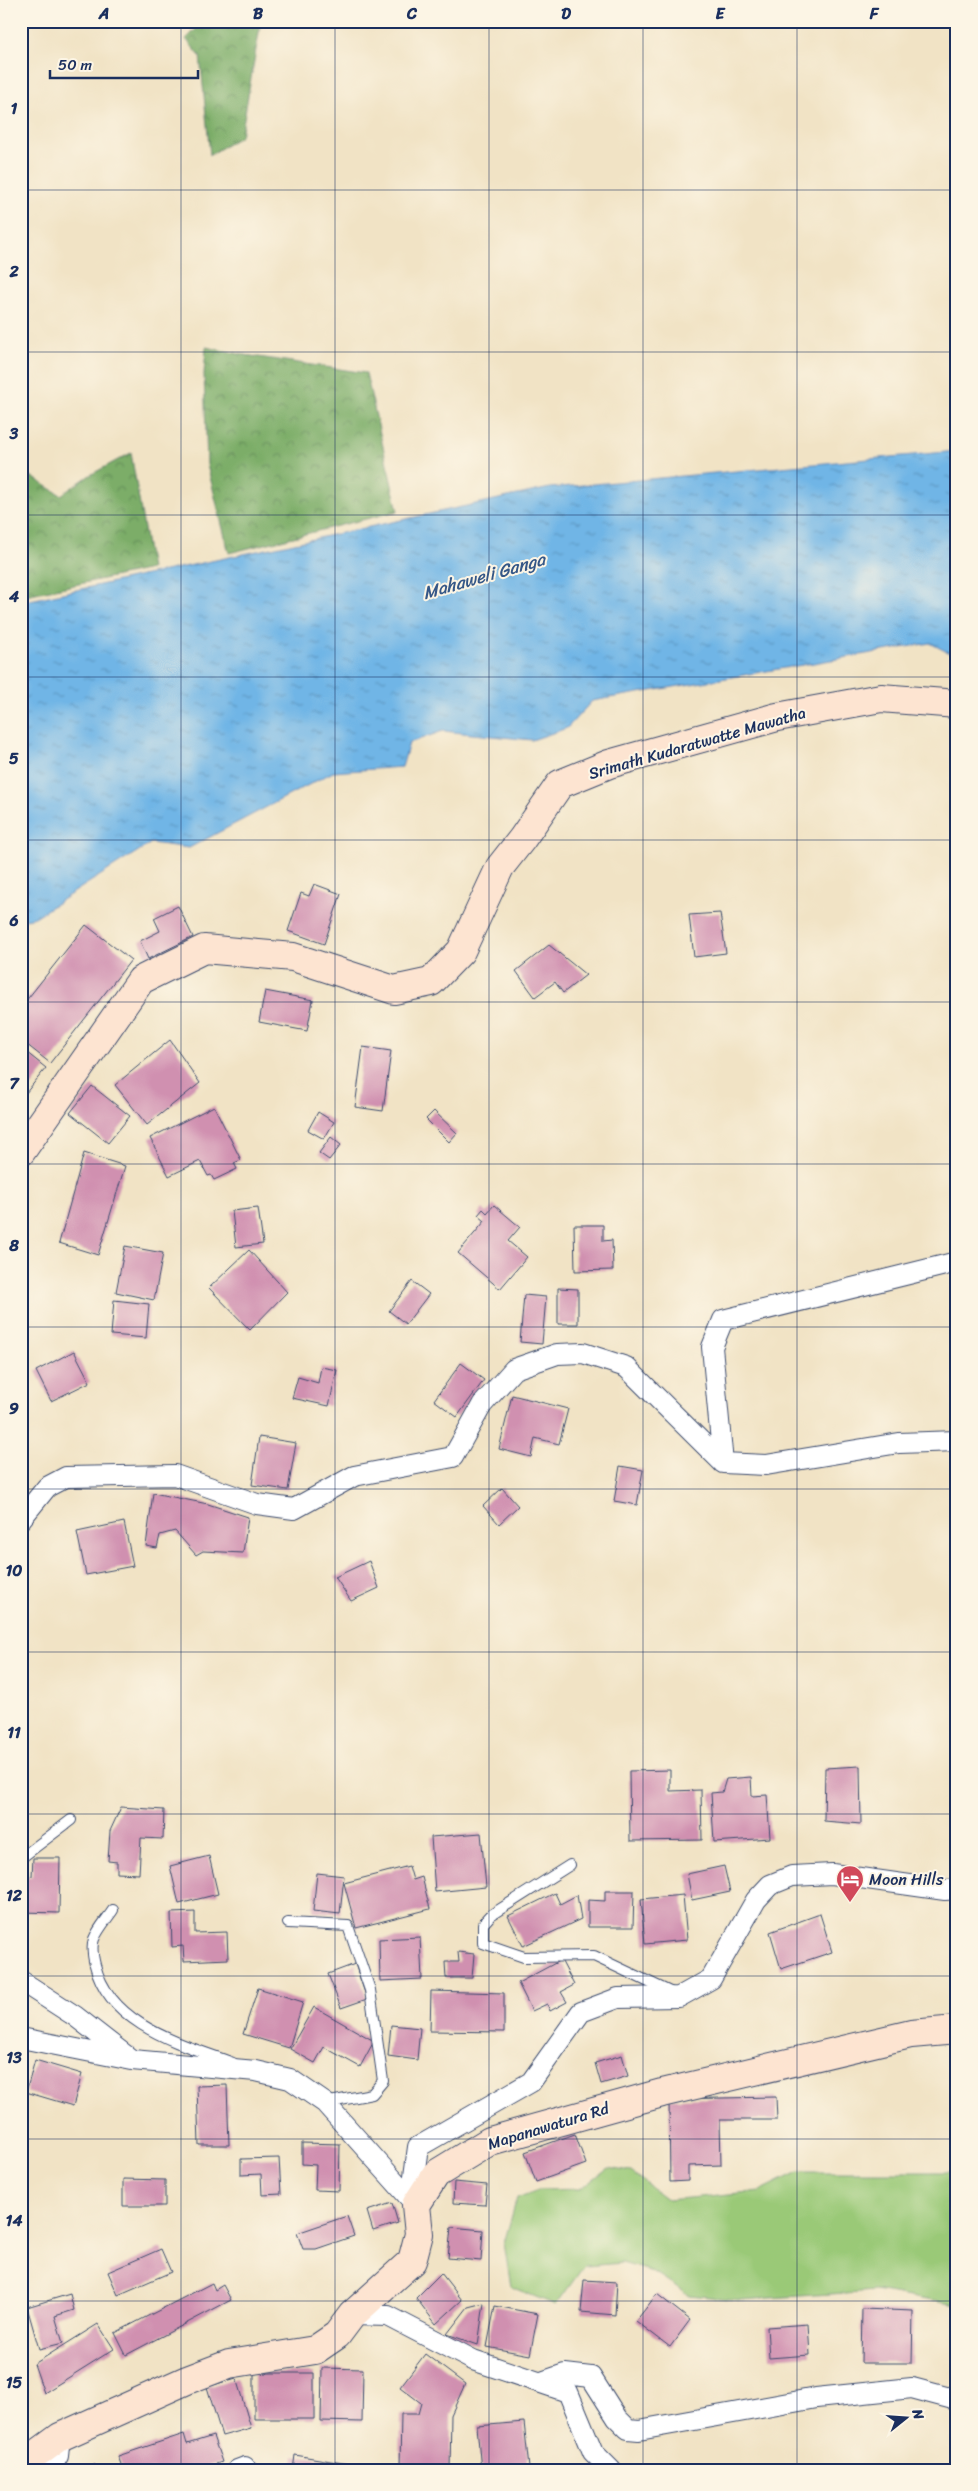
<svg xmlns="http://www.w3.org/2000/svg" width="978" height="2491" viewBox="0 0 978 2491" font-family="Sriracha,sans-serif">
	<style>
		.green { fill: #9ac977; stroke: #5a7c6a }
		.forest { fill: url(#forest-crowns); stroke: #4b6e63 }
		.water { fill: url(#water-ripples); stroke: #4672a2 }
		.building { fill: #d090b0 }
		.lines { fill: none; stroke-linecap: round; stroke-linejoin: round }
		.lane-casing { stroke: #3b4a6d; stroke-width: 12 }
		.street-casing { stroke: #3b4a6d; stroke-width: 22 }
		.secondary-casing { stroke: #3b4a6d; stroke-width: 30 }
		.lane { stroke: #fff; stroke-width: 10 }
		.street { stroke: #fff; stroke-width: 20 }
		.secondary { stroke: #fde4d1; stroke-width: 28 }
		.grid { fill: none; stroke: #1b2f5e; stroke-width: 1; stroke-opacity: 0.55 }
		.labels { text-anchor: middle; dominant-baseline: central; stroke-width: 4; stroke-linejoin: round; paint-order: stroke }
		.street-label { font-size: 16px; fill: #1b2f5e; stroke: #fcf5e5 }
		.poi-label { font-size: 16px; fill: #1b2f5e; stroke: #fcf5e5; text-anchor: start }
		.water-label { font-size: 18px; font-style: italic; fill: #355787; stroke: #fcf5e5 }
		.neatline { fill: none; stroke: #1b2f5e; stroke-width: 2 }
		.grid-label { font-size: 16px; text-anchor: middle; font-weight: bold; fill: #1b2f5e }
	</style>
	<defs>
		<pattern id="forest-crowns" width="20" height="18" patternUnits="userSpaceOnUse" patternTransform="scale(1.25)"><rect width="20" height="18" fill="#7bad68"/><path d="M2 6a3 3 0 1 1 6 0M12 15a3 3 0 1 1 6 0" fill="none" stroke="#648d59"/></pattern>
		<pattern id="water-ripples" width="26" height="14" patternUnits="userSpaceOnUse" patternTransform="scale(1.25)"><rect width="26" height="14" fill="#70b5e6"/><path d="M2 4q2-2 4 0t4 0M15 11q2-2 4 0t4 0" fill="none" stroke="#5b94be"/></pattern>
	</defs>
	<rect width="100%" height="100%" fill="#fcf5e5"/>
	<filter id="ink" filterUnits="userSpaceOnUse"><feTurbulence type="fractalNoise" baseFrequency=".02" numOctaves="2"/><feDisplacementMap in="SourceGraphic" scale="10" xChannelSelector="R" yChannelSelector="G"/><feConvolveMatrix kernelMatrix="1 2 1 2 8 2 1 2 1" color-interpolation-filters="sRGB"/></filter>
	<filter id="wash" filterUnits="userSpaceOnUse"><feTurbulence type="fractalNoise" baseFrequency=".0096" numOctaves="4" result="noise"/><feDisplacementMap in="SourceGraphic" scale="20" xChannelSelector="R" yChannelSelector="G"/><feGaussianBlur stdDeviation="1.12" result="paint"/><feColorMatrix in="noise" values="0 0 0 0 0 0 0 0 0 0 0 0 0 0 0 0 0 1.4 0 .05"/><feComposite in="paint" operator="in"/></filter>
	<g filter="url(#wash)">
		<rect width="100%" height="100%" fill="#f1e3c5"/>
		<path class="green" d="M608,2168L631,2172L668,2200L760,2191L798,2172H957V2305L875,2291L740,2300L689,2295L654,2272L622,2263L584,2266L556,2305L511,2287L504,2243L517,2198L538,2190L580,2189Z"/>
		<path class="forest" d="M204,21H261L241,136L210,155L200,56L186,39Z
			M206,347L245,355L366,373L398,511L229,553L207,465L204,374Z
			M131,453L151,569L21,596V470L61,495L90,475Z"/>
		<path class="water" d="M957,451V657L930,643L592,701L567,728L532,740L443,731L409,743L402,767L333,772L189,848L151,843L35,917L21,920V602L550,488Z"/>
		<g id="blocks">
			<path class="building" d="M314,884L341,894L324,944L288,931L301,893L309,896Z
				M178,906L193,937L148,959L140,941L160,931L154,918Z
				M720,913L726,953L694,957L689,915Z
				M86,925L131,960L50,1063L21,1040V1007Z
				M549,945L586,975L563,993L555,982L535,997L516,971Z
				M265,991L313,1000L307,1031L259,1022Z
				M170,1040L200,1083L147,1125L115,1085Z
				M363,1047L391,1051L383,1111L355,1107Z
				M21,1048L46,1068L21,1099Z
				M92,1086L130,1116L108,1143L70,1113Z
				M214,1106L241,1160L234,1163L237,1169L214,1180L211,1175L208,1176L200,1161L169,1176L150,1138Z
				M434,1111L457,1133L449,1142L426,1119Z
				M318,1112L334,1122L324,1139L308,1130Z
				M331,1137L341,1145L329,1160L319,1153Z
				M84,1153L125,1166L98,1255L59,1243Z
				M494,1205L520,1227L508,1241L527,1257L500,1289L458,1253L485,1221L478,1215L483,1209L487,1213Z
				M258,1208L263,1244L236,1247L232,1211Z
				M574,1225H603V1241L612,1240L613,1270L575,1271Z
				M125,1246L163,1253L154,1300L116,1292Z
				M249,1250L287,1292L250,1330L209,1288Z
				M412,1281L429,1294L406,1324L389,1311Z
				M558,1288L578,1289V1324H558Z
				M524,1295L546,1297L542,1344L520,1342Z
				M114,1300L149,1304L146,1338L111,1335Z
				M74,1351L90,1382L51,1401L36,1371Z
				M461,1363L484,1380L457,1417L434,1400Z
				M321,1367L337,1370L329,1406L292,1398L298,1377L318,1383Z
				M512,1395L568,1409L559,1444L535,1438L531,1457L499,1449Z
				M259,1437L296,1443L288,1490L252,1485Z
				M620,1466L643,1470L637,1505L614,1501Z
				M502,1488L518,1506L499,1524L483,1506Z
				M153,1493L208,1504L248,1517L243,1553L203,1551L196,1555L175,1531L160,1535L157,1548L146,1546Z
				M124,1522L133,1566L86,1575L77,1532Z
				M369,1561L379,1588L351,1601L335,1577Z
				M860,1766L861,1824L824,1821L825,1768Z
				M670,1770V1791L701,1790L702,1840L630,1841L629,1771Z
				M751,1777L752,1796L767,1795L770,1838L714,1842L711,1793L722,1792L726,1779Z
				M121,1807L164,1810L163,1839L141,1838L139,1874L117,1873V1862L108,1861L110,1831Z
				M481,1833L486,1887L435,1892L431,1837Z
				M209,1856L218,1894L179,1904L170,1866Z
				M33,1858H60L59,1913L23,1912L24,1878L32,1876Z
				M409,1866L413,1880L422,1877L430,1909L356,1928L344,1883Z
				M724,1866L730,1892L692,1900L687,1874Z
				M317,1873L344,1876L340,1914L313,1911Z
				M605,1891H634L633,1927H588V1900L605,1901Z
				M555,1893L560,1904L577,1895L581,1919L523,1946L508,1916Z
				M683,1895L687,1940L645,1944L641,1899Z
				M195,1912V1933L227,1932L228,1959L184,1961L183,1946L172,1947L171,1913Z
				M820,1914L832,1952L781,1969L770,1932Z
				M420,1937L422,1979L380,1981L379,1939Z
				M458,1952L474,1954L472,1978H446L445,1962H459Z
				M561,1960L574,1985L561,1992L567,2002L550,2011L547,2004L532,2011L518,1983Z
				M355,1964L367,1999L341,2008L328,1974Z
				M258,1988L303,2002L289,2048L243,2034Z
				M431,1991L504,1993V2032L430,2031Z
				M314,2007L374,2041L360,2067L324,2047L315,2063L290,2049Z
				M391,2025L420,2028L417,2060L388,2056Z
				M622,2055L628,2076L601,2084L595,2063Z
				M35,2060L82,2074L73,2106L26,2092Z
				M227,2085L229,2145H199L197,2086Z
				M776,2097L777,2120H720L721,2165L688,2166V2181L670,2182L669,2099Z
				M575,2134L586,2164L536,2182L525,2152Z
				M302,2143L340,2144L339,2191L315,2190L316,2165L302,2164Z
				M279,2158L281,2194L262,2195L261,2174L241,2175V2159Z
				M123,2179L165,2180V2206H123Z
				M454,2182L487,2185L485,2205L453,2203Z
				M392,2203L398,2223L373,2231L367,2211Z
				M347,2216L354,2236L316,2249H303L297,2233Z
				M451,2227L483,2230L481,2261L448,2258Z
				M161,2249L171,2272L118,2295L108,2272Z
				M441,2273L462,2300L436,2324L416,2298Z
				M584,2280L617,2282L615,2315L581,2312Z
				M212,2283L215,2290L223,2285L231,2300L126,2355L115,2333Z
				M70,2294L74,2310L55,2316L63,2343L39,2349L27,2307Z
				M657,2294L690,2320L670,2347L636,2321Z
				M484,2303L478,2345L447,2334L468,2307Z
				M495,2306L538,2314L530,2355L487,2347Z
				M862,2309L913,2311L912,2363H861Z
				M98,2324L114,2349L44,2393L34,2364Z
				M808,2324L810,2355L769,2358L767,2327Z
				M425,2354L465,2384L451,2415L450,2469L400,2467L401,2414H418L421,2403L400,2387Z
				M322,2368L363,2369L362,2422L321,2421Z
				M254,2373H314V2419H254Z
				M236,2378L251,2428L222,2436L207,2387Z
				M524,2422L529,2468L481,2470L477,2426Z
				M184,2434L187,2444L213,2436L222,2462L197,2470H123L118,2456Z
				M295,2455L367,2467L366,2470H293Z
				M93,2464L98,2470H86Z"/>
		</g>
	</g>
	<g filter="url(#ink)">
		<use href="#blocks" fill-opacity="0" stroke="#3b4a6d" stroke-width="1"/>
		<g class="lines">
			<g class="lane-casing">
				<path id="lane" d="M21,1858L71,1820
					M570,1865L491,1915L483,1924V1943L524,1957L594,1956L670,1992
					M113,1910C107,1919 98,1929 94,1939C91,1947 93,1957 95,1965C110,2026 182,2044 233,2063
					M288,1923L348,1926L370,1990L383,2081L372,2094L325,2103"/>
			</g>
			<g class="street-casing">
				<path id="street" d="M723,1463L712,1347L723,1320L957,1262
					M21,1519L47,1487L66,1477L175,1475L257,1504L294,1509L354,1476L453,1457L482,1405L514,1369L557,1354L583,1353L626,1367L723,1463L766,1465L899,1443L957,1441
					M21,1981L75,2016L129,2058
					M21,2038L132,2060L256,2071L290,2079L325,2103L416,2205
					M416,2205L414,2176L418,2147L531,2082L581,2012L618,1998L679,1997L711,1979L756,1900L770,1885L792,1876L832,1874L945,1890L957,1889
					M352,2315L388,2316L473,2360L568,2392L593,2452L611,2470
					M542,2382L565,2374L591,2377L617,2418L628,2429L639,2430L816,2398L912,2388L957,2400
					M49,2470L58,2456L60,2437
					M237,2470L245,2467L247,2470"/>
			</g>
			<g class="secondary-casing">
				<path id="secondary" d="M21,1152L141,980L204,949L293,957L394,990L431,982L461,951L500,867L522,839L560,784L609,764L777,717L881,698L957,704
					M21,2468L30,2459L60,2437L187,2380L229,2364L315,2350L337,2335L352,2315L412,2261L419,2234L416,2205L436,2174L490,2141L662,2093L911,2034L957,2030"/>
			</g>
			<use href="#lane" class="lane"/>
			<use href="#street" class="street"/>
			<use href="#secondary" class="secondary"/>
		</g>
	</g>
	<path class="grid" d="M181,21V2470M335,21V2470M489,21V2470M643,21V2470M797,21V2470M21,190H957M21,352H957M21,515H957M21,677H957M21,840H957M21,1002H957M21,1164H957M21,1327H957M21,1489H957M21,1652H957M21,1814H957M21,1976H957M21,2139H957M21,2301H957"/>
	<defs>
		<g id="hotel-pin" transform="scale(1.4375)"><path d="M0 17L-7.5 6A9.5 9.5 0 1 1 7.5 6Z" fill="#d1495b" stroke="#fcf5e5"/><path d="M-6-4.5h1.5V1H6V5H4.5V3h-9V5H-6ZM-4 0a1.8 1.8 0 1 1 3.6 0ZM.5 0V-2.5h3Q6-2.5 6 0Z" fill="#fff"/></g>
	</defs>
	<g fill-rule="evenodd">
		<use href="#hotel-pin" x="850" y="1879"/>
	</g>
	<g class="labels">
		<g class="street-label">
			<text transform="translate(697 743) rotate(-16)">Srimath Kudaratwatte Mawatha</text>
			<text transform="translate(548 2126) rotate(-17)">Mapanawatura Rd</text>
		</g>
		<g class="poi-label">
			<text x="869" y="1879">Moon Hills</text>
		</g>
		<g class="water-label">
			<text transform="translate(484 576) rotate(-16)">Mahaweli Ganga</text>
		</g>
	</g>
	<rect width="978" height="2491" fill="none" stroke="#fcf5e5" stroke-width="55"/>
	<g transform="translate(906 2418) rotate(73)" stroke="#fcf5e5" stroke-width="4" paint-order="stroke">
	<path d="M0-4L9 19L0 12L-9 19Z" fill="#1b2f5e"/>
	<text y="-8" font-size="14" font-weight="bold" text-anchor="middle" fill="#1b2f5e">N</text>
	</g>
	<path d="M50 70v8h148v-8" fill="none" stroke="#1b2f5e" stroke-width="2.5"/>
	<text x="58" y="70" font-size="15" fill="#1b2f5e" stroke="#fcf5e5" stroke-width="4" paint-order="stroke">50 m</text>
	<rect x="28" y="28" width="922" height="2436" class="neatline"/>
	<g class="grid-label">
		<text x="104" y="19">A</text>
		<text x="258" y="19">B</text>
		<text x="412" y="19">C</text>
		<text x="566" y="19">D</text>
		<text x="720" y="19">E</text>
		<text x="874" y="19">F</text>
		<text x="14" y="114">1</text>
		<text x="14" y="277">2</text>
		<text x="14" y="439">3</text>
		<text x="14" y="602">4</text>
		<text x="14" y="764">5</text>
		<text x="14" y="926">6</text>
		<text x="14" y="1089">7</text>
		<text x="14" y="1251">8</text>
		<text x="14" y="1414">9</text>
		<text x="14" y="1576">10</text>
		<text x="14" y="1738">11</text>
		<text x="14" y="1901">12</text>
		<text x="14" y="2063">13</text>
		<text x="14" y="2226">14</text>
		<text x="14" y="2388">15</text>
	</g>
</svg>
